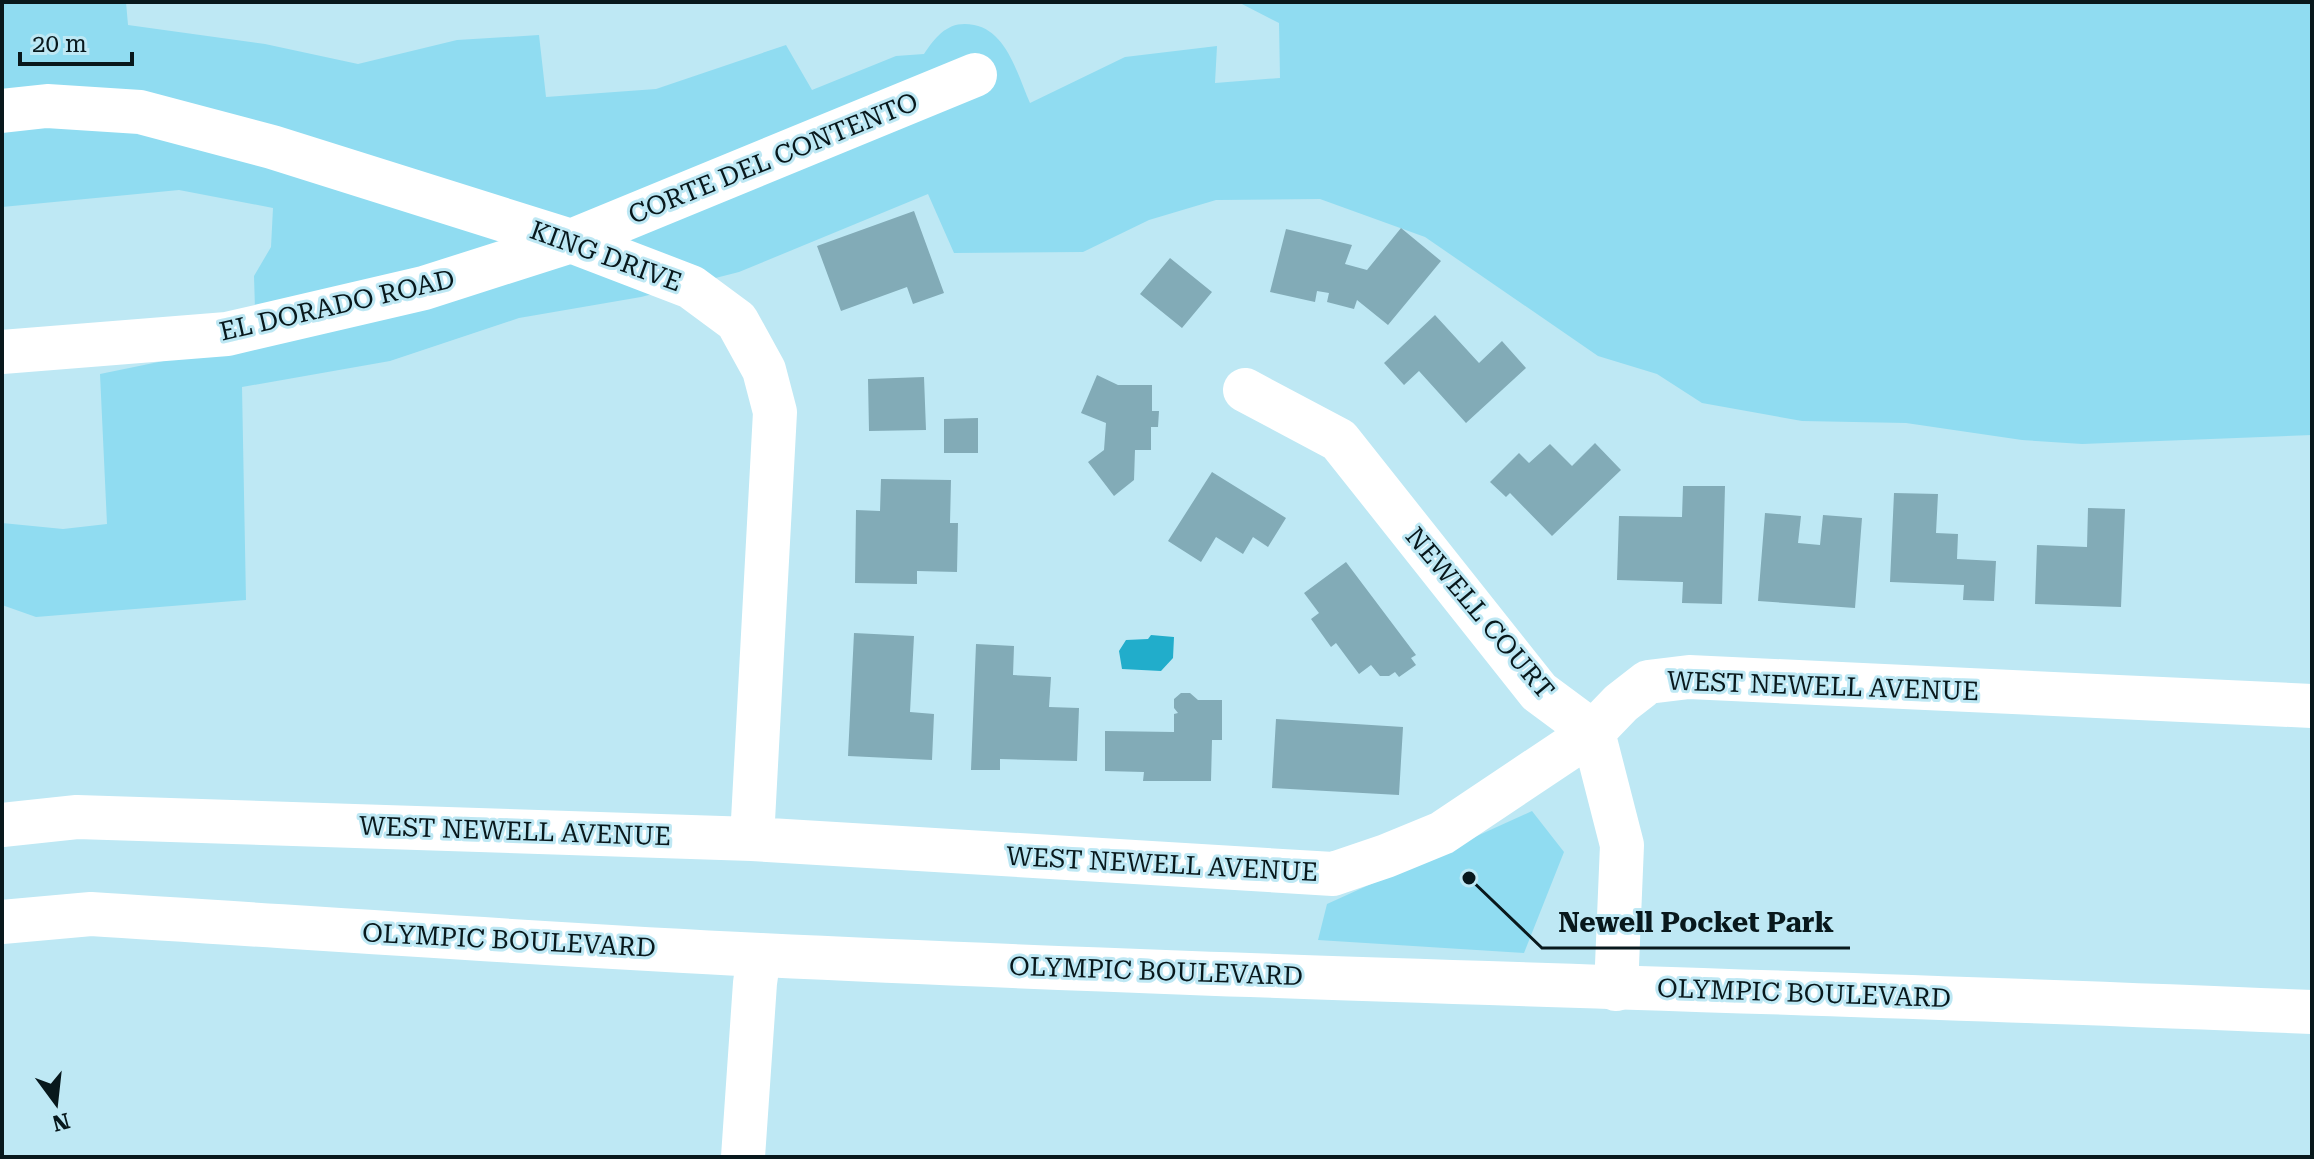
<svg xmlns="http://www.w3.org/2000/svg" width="2314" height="1159" viewBox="0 0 2314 1159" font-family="'Roboto Serif',serif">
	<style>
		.green { fill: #90dcf1 }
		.water { fill: #21adcb }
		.building { fill: #82abb7 }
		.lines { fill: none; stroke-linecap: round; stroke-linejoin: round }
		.minor { stroke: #fff; stroke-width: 44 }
		.major { stroke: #fff; stroke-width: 44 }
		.labels { text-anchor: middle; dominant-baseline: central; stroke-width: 6; stroke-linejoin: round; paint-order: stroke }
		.street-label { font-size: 26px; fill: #08181c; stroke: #bee8f4 }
		.leader { fill: none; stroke: #08181c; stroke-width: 3 }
		.callout-dot { fill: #08181c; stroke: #bee8f4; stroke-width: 3 }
		.callout-label { font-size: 28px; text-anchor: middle; font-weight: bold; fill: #08181c; stroke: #bee8f4; stroke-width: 6; stroke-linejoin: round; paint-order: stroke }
	</style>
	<rect width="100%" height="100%" fill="#bee8f4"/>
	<path class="green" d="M2,2H126L128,25L265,44L358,64L457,40L539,35L546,97L656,89L786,45L812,90L896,56L924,54C937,35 949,20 974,25C1007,31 1018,76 1030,103L1125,57L1217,46L1215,83L1280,78L1279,23L1238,2H2312V435L2082,444L2022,440L1906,423L1802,421L1702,403L1657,374L1598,356L1425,237L1320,199L1216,200L1149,220L1083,252L954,253L928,194L739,272L641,297L519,318L390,361L242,387L246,600L36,617L2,605V523L63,529L107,524L100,374L256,342L254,276L271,247L273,208L179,190L2,207Z
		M1532,811L1564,852L1524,953L1318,940L1327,904Z"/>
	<path class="water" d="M1151,635L1174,637L1173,658L1161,671L1122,669L1119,651L1126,640L1148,639Z"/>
	<path class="building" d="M914,211L944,293L913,304L907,287L841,311L817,246Z
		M1401,228L1441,261L1388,325L1357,300L1354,309L1327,302L1329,293L1317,291L1315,302L1270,292L1286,229L1352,245L1345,264L1367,270Z
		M1170,258L1212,292L1182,328L1140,294Z
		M1435,315L1479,363L1502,341L1526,368L1466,423L1419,371L1404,385L1384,363Z
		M1097,375L1118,385H1152V411H1159L1158,427H1151V450H1135L1134,480L1114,496L1088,462L1104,450L1106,423L1081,413Z
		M924,377L926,430L869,431L868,379Z
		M978,418V453H944V419Z
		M1595,443L1621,470L1552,536L1510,493L1506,497L1490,482L1519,453L1529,463L1550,444L1572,466Z
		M1212,472L1286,518L1268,547L1253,537L1243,554L1216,537L1201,562L1168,541Z
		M881,479L951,480L950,523H958L957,572L917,571V584L855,583L856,510L880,511Z
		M1683,486H1725L1722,604L1682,603L1683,582L1617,580L1619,516L1682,517Z
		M1894,493L1938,494L1936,533L1958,534L1957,559L1996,561L1994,601L1963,600L1964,585L1890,582Z
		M2088,508L2125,509L2121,607L2035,604L2037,545L2087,547Z
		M1765,513L1801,516L1798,543L1820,545L1823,515L1862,518L1855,608L1758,601Z
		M1346,562L1416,655L1411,658L1416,665L1399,677L1395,672L1389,676H1380L1371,665L1359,674L1336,643L1331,647L1311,619L1319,613L1304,593Z
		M854,633L914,636L910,712L934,714L932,760L848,756Z
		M976,644L1014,646L1013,675L1051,677L1049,707L1079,708L1077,761L1000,759V770H971Z
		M1181,693H1190L1198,700H1222V740H1212L1211,781H1143L1144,772L1105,771V731L1174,732V714L1178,713L1174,708V699Z
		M1276,719L1403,727L1399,795L1272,788Z"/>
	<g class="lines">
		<path class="minor" d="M2,111L47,106L140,112L272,147L571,241L691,287L737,321L764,370L775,412L752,839
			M2,352L227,334L424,288L571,241L975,75
			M1245,390L1339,440L1539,692L1593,732L1622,845L1616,989
			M2,825L77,817L752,839L1333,874L1386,856L1442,833L1593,732L1621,703L1648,682L1689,677L2312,706
			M743,1157L755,983L759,955"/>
		<path class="major" d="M2,922L91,914C314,928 537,944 760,955C1277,980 1795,990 2312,1012"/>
	</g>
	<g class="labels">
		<g class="street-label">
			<text transform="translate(773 158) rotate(-22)">CORTE DEL CONTENTO</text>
			<text transform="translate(606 256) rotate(20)">KING DRIVE</text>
			<text transform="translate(337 305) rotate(-13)">EL DORADO ROAD</text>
			<text transform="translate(1480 613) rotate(50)">NEWELL COURT</text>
			<text transform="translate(1823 686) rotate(2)">WEST NEWELL AVENUE</text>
			<text transform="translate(515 831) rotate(2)">WEST NEWELL AVENUE</text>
			<text transform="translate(1162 864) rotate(3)">WEST NEWELL AVENUE</text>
			<text transform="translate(509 940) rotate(3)">OLYMPIC BOULEVARD</text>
			<text transform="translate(1156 971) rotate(2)">OLYMPIC BOULEVARD</text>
			<text transform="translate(1804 993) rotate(2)">OLYMPIC BOULEVARD</text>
		</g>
	</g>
	<path class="leader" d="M1469 878L1542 948H1850"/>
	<circle class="callout-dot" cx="1469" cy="878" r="8"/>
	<g class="callout-label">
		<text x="1696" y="932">Newell Pocket Park</text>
	</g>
	<rect width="2314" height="1159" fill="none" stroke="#08181c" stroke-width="8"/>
	<g transform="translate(56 1103) rotate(165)" stroke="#bee8f4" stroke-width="6" paint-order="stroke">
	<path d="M0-6L14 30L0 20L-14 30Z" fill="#08181c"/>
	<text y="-12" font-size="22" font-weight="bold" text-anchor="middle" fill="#08181c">N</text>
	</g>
	<path d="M20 52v12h112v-12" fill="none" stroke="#08181c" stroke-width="4"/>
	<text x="32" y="52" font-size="24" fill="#08181c" stroke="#bee8f4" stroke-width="6" paint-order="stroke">20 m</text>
</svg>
